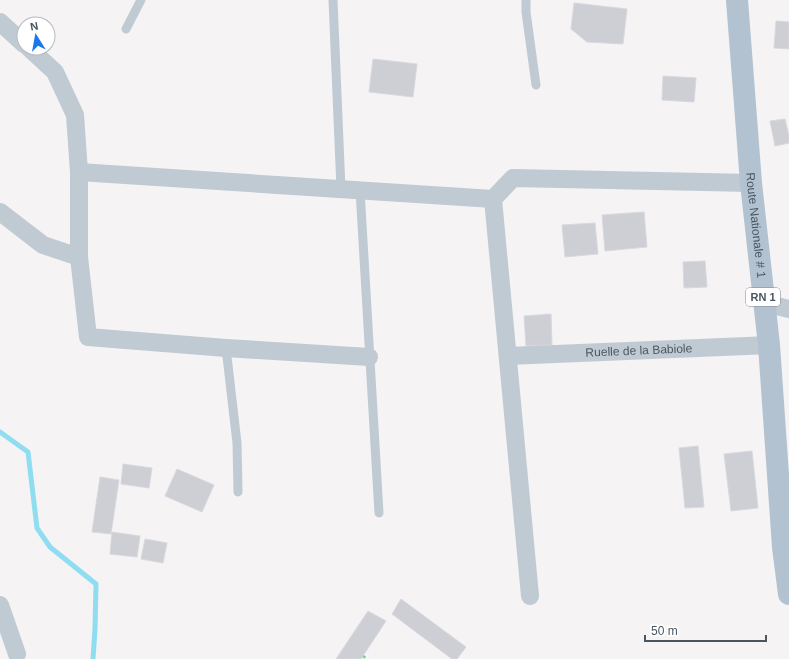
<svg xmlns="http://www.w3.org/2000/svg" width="789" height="659" viewBox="0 0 789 659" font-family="Helvetica,sans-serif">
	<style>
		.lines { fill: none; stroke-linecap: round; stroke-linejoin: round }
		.stream { stroke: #8eddf0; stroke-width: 5 }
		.building { fill: #cdcfd5; stroke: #d7d9de }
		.path { stroke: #78d1a3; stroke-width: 2.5; stroke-dasharray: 3 2; stroke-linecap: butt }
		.service { stroke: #c0cad2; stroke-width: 9 }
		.minor { stroke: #c0cad2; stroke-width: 18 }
		.primary { stroke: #b2c2d1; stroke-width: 22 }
		.labels { text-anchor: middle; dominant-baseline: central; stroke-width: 3.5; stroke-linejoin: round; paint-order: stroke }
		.shield { fill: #fff; stroke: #808990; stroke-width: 1 }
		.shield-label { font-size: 11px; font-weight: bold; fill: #495661 }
		.street-label { font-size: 12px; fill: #495661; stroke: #fff }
	</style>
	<rect width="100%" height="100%" fill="#f5f3f3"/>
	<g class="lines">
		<path class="stream" d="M0,432L28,452L37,528L50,547L96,584L95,629L93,659"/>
	</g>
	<path class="building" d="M574,3L627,9L623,44L587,42L571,29Z
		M776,21L789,22V49L774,48Z
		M373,59L417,64L413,97L369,92Z
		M663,76L696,78L694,102L662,100Z
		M785,119L789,136V143L775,146L770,121Z
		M644,212L647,247L605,251L602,215Z
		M595,223L598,254L565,257L562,225Z
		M705,261L707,287L684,288L683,262Z
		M551,314L552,345L526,346L524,316Z
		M698,446L704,507L685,508L679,448Z
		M752,451L758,508L731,511L724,454Z
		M123,464L152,468L149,488L121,484Z
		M177,469L214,485L202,512L165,496Z
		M100,477L119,480L111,534L92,532Z
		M112,532L140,536L137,557L110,554Z
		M145,539L167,543L163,563L141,559Z
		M401,599L466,647L457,659H452L392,614Z
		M368,611L386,621L361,659H336Z"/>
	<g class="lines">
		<path class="path" d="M363,656L367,659"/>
		<path class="service" d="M333,0L341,189
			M526,0V12L536,85
			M126,29L141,0
			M360,190L379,513
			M226,348L237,443L238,492"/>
		<g class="minor">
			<path d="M0,22L24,44"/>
			<path d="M29,48L55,72L75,115L79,172V257L88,337L226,348L369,357"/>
			<path d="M79,172L493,199L513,178L751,183"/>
			<path d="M493,199L530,596"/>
			<path d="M0,212L43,245L79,257"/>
			<path d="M764,303L789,309"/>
			<path id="s1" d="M508,356L769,345"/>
			<path d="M0,605L17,654"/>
		</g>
		<path class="primary" id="s2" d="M737,0L751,183L769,345L783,547L789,594"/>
	</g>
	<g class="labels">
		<rect class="shield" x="746" y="288" width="34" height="18" rx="3"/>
		<g class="shield-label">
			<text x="763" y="297">RN 1</text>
		</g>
		<g class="street-label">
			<text stroke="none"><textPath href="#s2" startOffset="226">Route Nationale # 1</textPath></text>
			<text stroke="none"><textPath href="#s1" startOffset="131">Ruelle de la Babiole</textPath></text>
		</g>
	</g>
	<g transform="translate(36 36) rotate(349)"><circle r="19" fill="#ffffff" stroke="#b6bbc0"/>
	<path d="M0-3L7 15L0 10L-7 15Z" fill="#1678ec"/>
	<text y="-6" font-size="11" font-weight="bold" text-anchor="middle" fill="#495661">N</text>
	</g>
	<path d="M645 635v6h121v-6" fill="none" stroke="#495661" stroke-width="2"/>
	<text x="651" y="635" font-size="12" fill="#495661" stroke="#ffffff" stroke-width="3" paint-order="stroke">50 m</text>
</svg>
